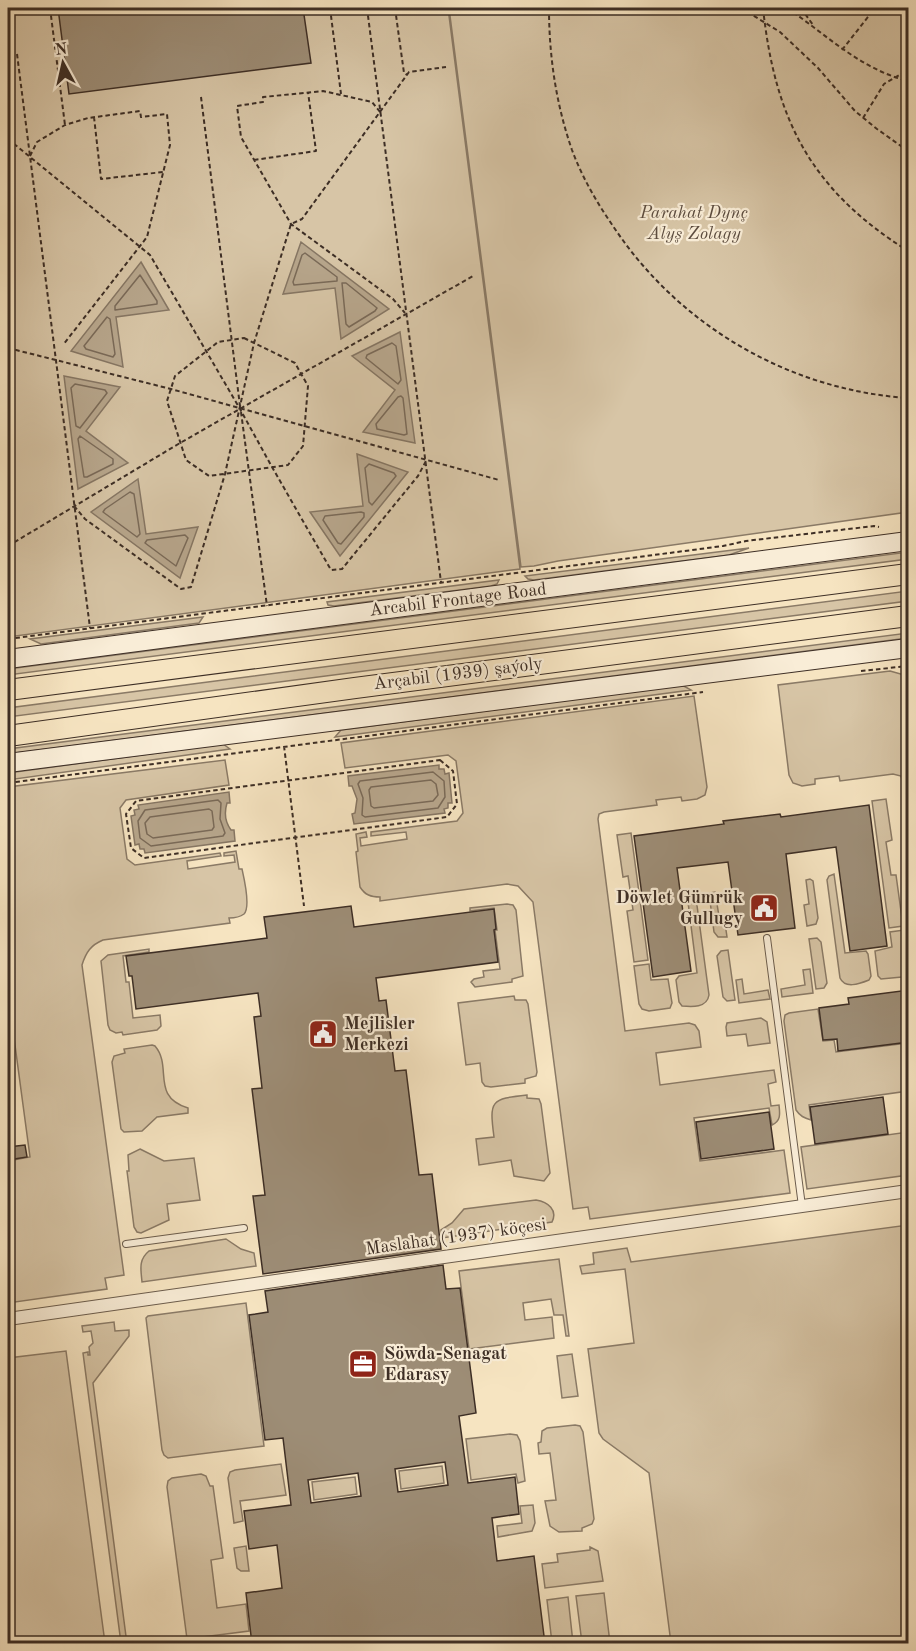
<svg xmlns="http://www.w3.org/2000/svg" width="916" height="1651" viewBox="0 0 916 1651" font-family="'Old Standard TT',serif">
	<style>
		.green { fill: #d7c5a6; stroke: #8a7a66; stroke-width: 1.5 }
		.water { fill: #b7a68c; stroke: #867663; stroke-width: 1.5 }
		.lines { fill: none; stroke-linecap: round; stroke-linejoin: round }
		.shore { stroke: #7a6a58; stroke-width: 1.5 }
		.building { fill: #9d8d76; stroke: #3d2e25; stroke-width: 1.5; fill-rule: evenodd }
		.lane-casing { stroke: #6b5c4c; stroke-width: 8 }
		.street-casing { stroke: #6b5c4c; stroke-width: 14 }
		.secondary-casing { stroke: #3d2e25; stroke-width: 20 }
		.primary-casing { stroke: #3d2e25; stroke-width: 22 }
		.path { stroke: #3d2e25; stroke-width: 2; stroke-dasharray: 4.5 3; stroke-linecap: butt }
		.lane { stroke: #f9edd7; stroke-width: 6 }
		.street { stroke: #f9edd7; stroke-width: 12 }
		.secondary { stroke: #f9edd7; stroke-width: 18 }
		.primary { stroke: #f6e4c1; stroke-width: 20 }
		.labels { text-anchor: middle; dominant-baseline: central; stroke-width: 4.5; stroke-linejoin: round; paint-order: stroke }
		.park-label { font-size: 18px; font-style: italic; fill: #5c4c3f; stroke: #f9edd7 }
		.street-label { font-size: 18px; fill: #3d2e25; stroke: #f9edd7 }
		.poi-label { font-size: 18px; font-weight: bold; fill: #3d2e25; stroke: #f9edd7; text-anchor: start }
	</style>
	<rect width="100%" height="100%" fill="#f6e4c1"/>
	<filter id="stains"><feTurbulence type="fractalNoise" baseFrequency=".00333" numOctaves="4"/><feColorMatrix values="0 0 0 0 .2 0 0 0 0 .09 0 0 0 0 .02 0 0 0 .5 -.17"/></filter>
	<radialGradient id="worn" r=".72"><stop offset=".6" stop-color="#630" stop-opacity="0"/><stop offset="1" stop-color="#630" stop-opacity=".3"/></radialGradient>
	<path class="green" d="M8,8H448L520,569L8,637Z
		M449,8H908V512L558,561L534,566L521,567Z
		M749,548L729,555L534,580L528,579L525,576Z
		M908,552V559L8,675V669Z
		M499,580L497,584L491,586L334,606L328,605L327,602Z
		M908,591V601L8,717V708Z
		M203,617L199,623L41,644L30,639Z
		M908,633V638L8,754V749Z
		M890,671L908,676V826L903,783L901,776L893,774L840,781L839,776L815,779V784L802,786L793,783L789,775L778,685Z
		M682,685L691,690L335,737L341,730Z
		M694,696L707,787L705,795L697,799L682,801L681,797L656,800L657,805L604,812L599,814L598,819L625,1031L689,1023L695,1025L699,1031L701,1047L656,1053L660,1085L774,1070L776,1082L768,1084L771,1106L779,1105C780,1114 781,1121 772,1125L769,1108L694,1118L700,1161L784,1150L790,1193L590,1219L588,1207L573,1209L533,902L518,886L507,884L380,901V897C371,897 365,895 360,887L356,852L358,851L356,834L366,832L367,837L360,838L361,846L407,839L406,832L371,836V832L457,821L463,813L456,761L448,755L345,768L341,743Z
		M223,744L230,749L8,780V773Z
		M225,760L229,785L126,800L120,808L127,859L135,865L220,853L221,856L187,861L188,869L235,862L234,855L224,856V853L236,851L239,869H242C244,878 251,907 244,914C240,917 234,918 229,918L230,923L103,940C91,945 86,952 82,965L124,1275L105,1278L107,1289L8,1303V1161L30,1157L8,993V787Z
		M886,799L892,840L886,842L891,875H896L903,926L889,928L872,801Z
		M631,833L648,960L634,962L627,911L633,910L628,876L623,877L617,835Z
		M834,874L845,953L866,951L868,954L871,976L869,980C859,984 845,989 840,978L827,880L829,876Z
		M810,879L813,881L818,918L816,924L807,926L804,905L809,904L806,880Z
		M715,892L719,916H724L727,937H718L714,932L709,893Z
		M687,894H692L696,898L709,995C707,1008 692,1007 682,1006L679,1002L676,980L679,976L697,973Z
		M507,904L513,905L516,910L523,976L512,979V982L475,987L471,982L474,979L484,977L483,971L500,969L495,930H497L494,908L470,911V908Z
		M904,930L908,963V973L902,977L881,979L878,976L875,951L892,947L890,932Z
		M817,938L821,942L827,983L824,988L816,989L809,939Z
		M149,949V952L123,956L126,982H129L133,1018L160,1015L161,1026L157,1030L123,1035L122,1032L116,1033L110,1030L108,1025L101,961L108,955Z
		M728,950L735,1000L727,1001L723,997L717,956L721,951Z
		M649,964L651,980L668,979L672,1003L670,1008L649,1011L642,1009L639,1004L634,966Z
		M810,969L813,993L782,997L781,989L805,985L803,970Z
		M742,979L744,994L768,990L770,999L739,1003L736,980Z
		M514,996L515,1000H526L528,1004L537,1072L536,1076L525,1079V1083L491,1087L485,1086L482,1082L480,1063L466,1065L458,1003Z
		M818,1009L823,1041L834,1040L836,1052L908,1043V1091L809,1105L811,1120C804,1118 800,1116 796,1110L784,1021L785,1015L789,1013Z
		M761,1018L767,1022L770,1043L748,1046L746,1034L727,1036L726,1027L727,1023Z
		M152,1045L155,1046C173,1067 150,1096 188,1108V1113L157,1117L142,1131L124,1132L121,1129L112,1062L114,1056L125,1053L124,1049Z
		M527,1095V1098L539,1099L541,1104L550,1173L544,1181L514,1176L511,1160L479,1165L476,1139L494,1137C489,1100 491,1099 527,1095Z
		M908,1132V1175L807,1189L801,1147Z
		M140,1149L164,1161L194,1158L200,1200L167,1204L169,1220L141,1233L137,1232L134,1227L127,1171H129L128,1155Z
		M536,1200C548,1202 558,1210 552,1222L442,1238L441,1230L452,1223L464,1209Z
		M908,1225V1643H671L649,1473L603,1439L599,1433L588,1349L634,1343L625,1269L582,1274L580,1266L594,1264L593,1253L627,1248L631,1262Z
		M226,1239L241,1249L254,1253L256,1266L142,1282C141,1270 138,1260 149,1251Z
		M559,1259L569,1336H566L563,1315H554L551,1299L523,1303L525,1320L552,1317L554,1338L469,1349L459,1271Z
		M246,1303L264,1446L168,1458L164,1455L162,1450L146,1318L148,1316Z
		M114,1322L115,1331L129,1330V1336L93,1383L127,1644L121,1643L83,1353L88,1352V1355H90L89,1347L93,1343L91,1331L83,1332L82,1326Z
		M66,1351L105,1643H8V1358Z
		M572,1354L578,1396L562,1398L557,1356Z
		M575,1425L580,1426L583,1432L594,1519L592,1524L582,1528V1531L559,1532L550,1526L545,1501L556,1500L550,1453L539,1454L538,1443L541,1442L542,1431L547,1428Z
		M510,1434L517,1435L520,1441L525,1481L518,1483L516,1474L471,1480L466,1439Z
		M281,1464L286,1495L240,1501L243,1521L234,1523L228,1478L230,1472L235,1470Z
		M442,1466L444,1483L401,1489L399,1471Z
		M201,1474L206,1476L210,1486H213L223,1558L211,1560L217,1608L246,1604L249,1631L187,1639L167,1487L168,1481L172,1478Z
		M355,1477L357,1494L314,1500L312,1482Z
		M533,1505L535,1523L532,1531L498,1537L497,1526L522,1523L520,1506Z
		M246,1546L249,1571H241L237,1568L234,1548Z
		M590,1547L598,1551L603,1581L545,1588L542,1564L558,1562L557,1554L590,1550Z
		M604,1593L610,1643H582L576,1596Z
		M568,1597L573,1643H552L547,1600Z"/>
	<path class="water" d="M301,242L389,309L341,339L335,288L283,294Z
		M141,262L169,310L116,317L123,367L71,351Z
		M400,332L415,443L363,432L395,390L352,356Z
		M64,376L120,387L86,431L128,463L78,489Z
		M357,454L408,472L340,556L310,512L363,506Z
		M138,479L146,534L198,527L180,578L91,512Z
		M439,765V769H444L445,774L449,773L452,803H448V808L444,809L445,813L354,824L352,814L355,813L357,799L352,786H349L348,776Z
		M229,792L230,803H227C224,813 225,822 231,830H234L235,841L145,853L144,849H140L139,844L135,845L131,816L135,815L134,810L139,809L138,805Z"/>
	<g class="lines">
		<path class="shore" d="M305,253L337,277V281L294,285L293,282L302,255Z
			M140,275L157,301V304L115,310V306Z
			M342,283H346L377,308L375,311L349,327L346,324Z
			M107,317L110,319L115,354L113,357L86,349L84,346Z
			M392,343L396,346L401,380L398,384L366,358L367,355Z
			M75,384L105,390L107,393L80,428L76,426L71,388Z
			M401,396L403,398L407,434L404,435L377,429L376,424L398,397Z
			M80,436L113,459V464L87,477H84L78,439Z
			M369,464L394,473L396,476L372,505L369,502L365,468Z
			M130,492L134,494L140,534L137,537L103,512L105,509Z
			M361,512L364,513V517L341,544L338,543L323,520L325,516Z
			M185,535L188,538L176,566L145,543L147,540Z
			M433,772L444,781L445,797L438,808L365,817L362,815L363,798L358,784L360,781Z
			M431,780L436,784L438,795L433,801L374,808L371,806L369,790L371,787Z
			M218,800L221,803L220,819L225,833L223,836L151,846L140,838L138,821L145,810Z
			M209,809L212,811L214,827L212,830L153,838L147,834L145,823L150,817Z"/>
	</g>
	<path class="building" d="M58,8H303L311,63L69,94Z
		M869,805L887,946L850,951L836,847L786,854L795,928L738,935L728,862L677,868L691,971L653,977L634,836L724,824L723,821L780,814L781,817Z
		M351,906L354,927L494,909L496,929L494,930L498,962L376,978L379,1001L386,1000L395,1071L406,1070L419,1175L432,1174L441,1249L263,1274L253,1196L265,1195L252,1089L262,1088L254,1017L261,1016L258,993L136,1009L132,976H129L126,956L267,938L264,917Z
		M909,990V1042L838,1051L837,1039L823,1040L819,1008L849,1004L848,998Z
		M883,1097L888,1134L815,1144L810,1107Z
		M769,1112L774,1149L701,1159L696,1122Z
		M25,1145L27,1157L8,1160V1147Z
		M443,1265L446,1289L460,1288L476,1413L459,1416L468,1483L515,1477L519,1514L492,1518L497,1561L534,1556L545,1644H252L246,1593L282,1588L277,1545L249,1549L244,1511L291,1505L283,1438L265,1440L249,1315L268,1312L265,1291ZM445,1462L448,1485L398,1492L395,1469ZM358,1473L361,1496L311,1503L308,1480Z"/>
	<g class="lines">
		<g class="lane-casing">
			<path id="lane" d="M767,938L802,1206
				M126,1244L244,1228"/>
		</g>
		<g class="street-casing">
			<path id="street" d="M8,1319L908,1191"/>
		</g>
		<g class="secondary-casing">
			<path id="secondary" d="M8,659L908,541
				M8,763L908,648"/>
		</g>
		<g class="primary-casing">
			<path id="primary" d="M8,690L908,574
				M8,736L355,688L908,616"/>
		</g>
		<path class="path" d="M50,8L65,125
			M330,8L341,94
			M367,8L441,582
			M395,8L404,73L407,75
			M549,8C549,56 556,104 572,150C582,177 597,203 613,226C679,326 789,390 908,398
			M741,8L780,32L818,68L855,111L877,129L908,151
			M763,8C775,120 811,190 908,251
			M787,8C827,35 860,69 908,81
			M801,8L813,25
			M899,8L908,12
			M842,50L875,8
			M17,54L90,628
			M201,97L240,406
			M380,112L372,102L323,91L263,97V102L237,106L241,137L291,224L393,299L405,313
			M94,117L101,179L163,172
			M863,118L884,84L908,70
			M8,139L150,255L240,409L272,467L331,570L342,569L418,476L426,461
			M30,156L37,142L65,125L88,118L140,111L141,117L167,114L170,145L147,237L63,345
			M254,160L316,151L308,92
			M244,338L295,363L308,386L303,446L288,465L209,476L186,460L167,401L175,376L218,342Z
			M8,348L171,389L499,480
			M241,412L267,606
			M74,506L85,519L181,589L191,587L225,474L254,343L291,224L302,219L409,72L446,67
			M8,546L180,443L473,276
			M8,639L723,546L746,541L874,526L879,527
			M861,671L908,666
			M284,746L304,906
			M440,760L453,771L457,804L447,817L144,858L131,848L126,814L136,801Z
			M8,783L703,692"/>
		<use href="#lane" class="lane"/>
		<use href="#street" class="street"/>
		<use href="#secondary" class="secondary"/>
		<use href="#primary" class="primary"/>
	</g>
	<defs>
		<g id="civic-square" transform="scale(1.5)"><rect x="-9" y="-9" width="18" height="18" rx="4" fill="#8f2418" stroke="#f9edd7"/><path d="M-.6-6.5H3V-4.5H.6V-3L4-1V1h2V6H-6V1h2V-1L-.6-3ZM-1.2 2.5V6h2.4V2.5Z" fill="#fff"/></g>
		<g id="office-square" transform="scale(1.5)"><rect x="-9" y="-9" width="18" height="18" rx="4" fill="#8f2418" stroke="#f9edd7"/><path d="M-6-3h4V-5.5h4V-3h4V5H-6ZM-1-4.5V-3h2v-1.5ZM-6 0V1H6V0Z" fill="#fff"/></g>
	</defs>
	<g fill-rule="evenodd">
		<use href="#civic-square" x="764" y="908"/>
		<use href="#civic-square" x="323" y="1034"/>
		<use href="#office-square" x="363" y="1364"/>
	</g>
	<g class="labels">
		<g class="park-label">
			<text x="694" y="213">Parahat Dynç<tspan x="694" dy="21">Alyş Zolagy</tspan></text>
		</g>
		<g class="street-label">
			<text transform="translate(458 600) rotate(-7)">Arcabil Frontage Road</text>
			<text transform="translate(458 674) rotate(-7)">Arçabil (1939) şaýoly</text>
			<text transform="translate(456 1237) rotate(-8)">Maslahat (1937) köçesi</text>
		</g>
		<g class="poi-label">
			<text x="743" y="898" text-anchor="end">Döwlet Gümrük<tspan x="743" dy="21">Gullugy</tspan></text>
			<text x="344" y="1024">Mejlisler<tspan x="344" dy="21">Merkezi</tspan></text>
			<text x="384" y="1354">Söwda-Senagat<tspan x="384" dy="21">Edarasy</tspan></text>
		</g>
	</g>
	<rect width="916" height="1651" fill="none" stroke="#f6e4c1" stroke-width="30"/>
	<rect x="9" y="9" width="898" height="1633" fill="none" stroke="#3d2e25" stroke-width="3"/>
	<rect x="15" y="15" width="886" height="1621" fill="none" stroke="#3d2e25" stroke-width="1.5"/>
	<g transform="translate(63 63) rotate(352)" stroke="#f9edd7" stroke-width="4.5" paint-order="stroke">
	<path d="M0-4.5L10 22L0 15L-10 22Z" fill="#3d2e25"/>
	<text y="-9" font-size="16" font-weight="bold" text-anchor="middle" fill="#3d2e25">N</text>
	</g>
	<rect width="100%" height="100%" filter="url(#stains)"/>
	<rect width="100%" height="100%" fill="url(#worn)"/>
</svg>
